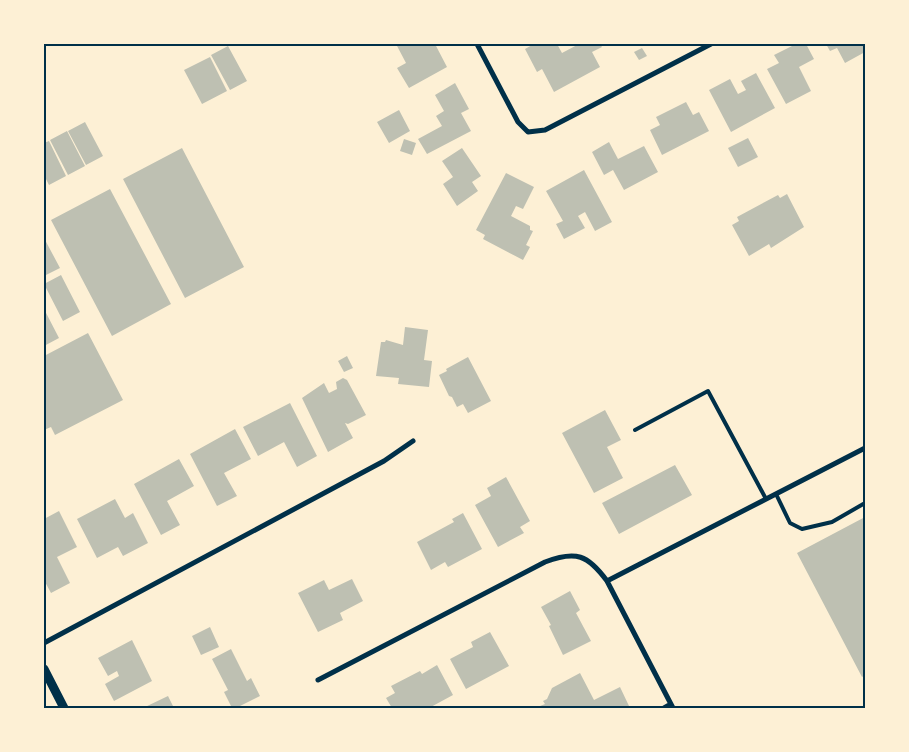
<svg xmlns="http://www.w3.org/2000/svg" width="909" height="752" viewBox="0 0 909 752" font-family="Bitter,serif">
	<style>
		.building { fill: #bec0b2 }
		.lines { fill: none; stroke-linecap: round; stroke-linejoin: round }
		.service { stroke: #003049; stroke-width: 4 }
		.minor { stroke: #003049; stroke-width: 5 }
		.tertiary { stroke: #003049; stroke-width: 9 }
		.neatline { fill: none; stroke: #003049; stroke-width: 2 }
	</style>
	<rect width="100%" height="100%" fill="#fdf0d5"/>
	<path class="building" d="M396,44H435L447,67L409,88L397,68L406,63Z
		M534,44H557L562,53L579,44H600L602,47L592,52L600,67L554,92L542,69L537,72L525,49Z
		M796,44H806L814,59L799,67L811,91L786,104L767,69L779,63L774,55Z
		M826,44H865V52L845,63L837,48L830,51Z
		M228,46L247,81L230,90L211,55Z
		M642,48L647,56L639,60L634,52Z
		M210,57L227,91L202,104L184,70Z
		M756,73L775,108L731,132L709,90L730,79L738,94L746,90L741,81Z
		M455,83L469,109L461,113L471,131L427,154L418,139L442,126L436,116L444,111L435,95Z
		M686,102L693,115L699,112L709,131L662,155L650,130L660,125L656,117Z
		M399,110L410,131L389,143L377,122Z
		M85,122L103,156L86,165L68,131Z
		M67,131L85,166L68,175L50,140Z
		M748,138L758,157L738,167L728,148Z
		M404,139L416,143L412,155L400,151Z
		M49,141L66,176L49,185L44,175V143Z
		M609,142L618,159L644,146L658,172L624,190L613,170L604,175L592,152Z
		M182,148L244,267L185,298L123,179Z
		M462,148L481,176L472,182L478,191L457,206L443,184L453,177L442,161Z
		M584,170L612,222L595,231L585,212L578,216L585,228L564,239L556,224L563,221L546,191Z
		M506,173L534,187L523,209L516,206L511,216L530,226V230L533,231L526,245L530,247L523,260L483,239L485,235L476,230Z
		M110,189L171,304L112,336L51,220Z
		M787,194L804,227L771,248L769,244L749,256L732,225L739,221L737,217L778,195L780,198Z
		M44,238L60,268L44,276Z
		M61,275L80,312L63,321L44,284Z
		M44,309L59,338L44,346Z
		M405,327L428,330L424,360L432,361L429,387L398,384L399,378L376,376L381,342H385L386,340L403,345Z
		M88,333L123,400L55,435L51,427L44,430V356Z
		M347,356L353,368L344,372L338,361Z
		M468,357L491,401L468,413L463,404L457,407L452,397L449,396L439,375L447,371L446,369Z
		M343,378L347,380L366,415L348,424L345,423L353,438L328,452L302,398L324,383L329,393L337,389L336,382Z
		M290,403L317,456L297,467L284,442L258,456L243,427Z
		M605,410L621,440L607,447L623,478L594,493L562,433Z
		M235,429L251,459L224,473L237,496L217,506L190,454Z
		M179,459L194,486L167,501L180,525L161,535L134,484Z
		M675,465L692,495L619,534L602,503Z
		M506,477L530,521L520,527L524,533L498,547L475,505L491,496L487,488Z
		M115,499L125,518L133,513L148,543L123,556L118,547L97,558L77,519Z
		M59,511L77,547L57,557L70,583L51,593L44,580V519Z
		M463,513L482,549L448,567L445,562L431,570L417,542L454,522L452,519Z
		M865,517V675L862,677L797,553Z
		M352,579L363,601L340,613L343,620L318,632L298,593L324,580L329,590Z
		M570,591L580,610L576,613L591,641L563,655L549,626L551,625L541,607Z
		M210,627L219,647L201,655L192,636Z
		M490,632L509,666L466,689L450,659L473,647L471,642Z
		M132,640L152,681L114,701L105,684L119,676L117,671L108,676L98,658Z
		M231,649L247,681L251,678L260,696L236,708H232L224,692L228,690L212,659Z
		M437,665L453,695L429,708H392L386,698L395,693L391,686L420,671L422,674Z
		M580,673L594,700L620,687L629,706L625,708H535L545,704L543,701L547,699L552,688Z
		M168,696L174,708H143Z"/>
	<g class="lines">
		<path class="service" d="M635,430L708,391L766,499
			M776,494L790,523L802,529L832,522L865,503"/>
		<path class="minor" d="M477,44L518,122L528,132L545,130L711,44
			M607,581L865,448
			M44,643L384,461L413,441
			M318,680L545,562C576,550 588,555 607,581L673,708
			M664,708L671,704"/>
		<path class="tertiary" d="M44,669L64,708"/>
	</g>
	<rect width="909" height="752" fill="none" stroke="#fdf0d5" stroke-width="90"/>
	<rect x="45" y="45" width="819" height="662" class="neatline"/>
</svg>
